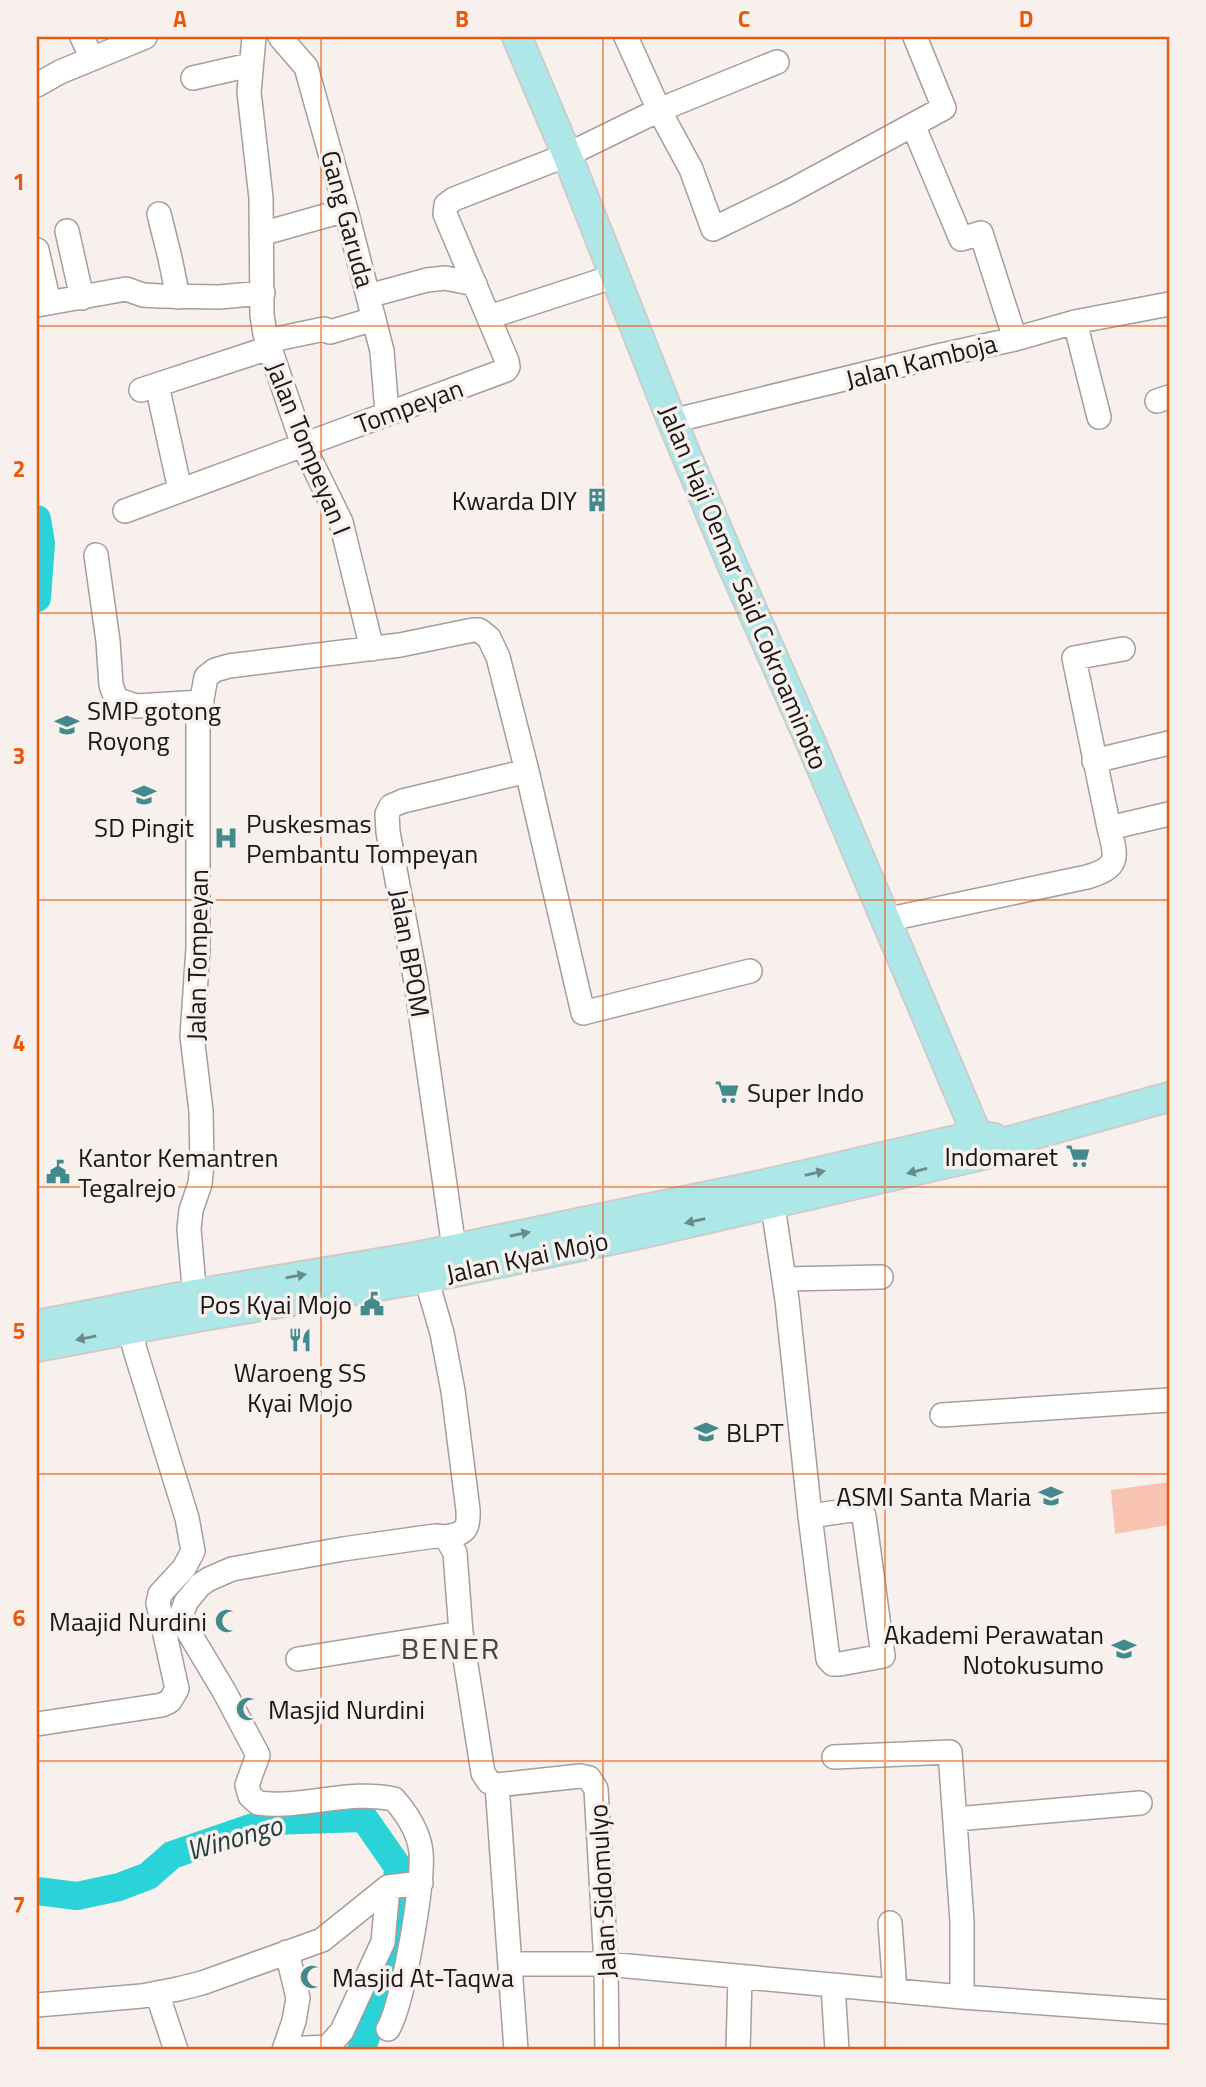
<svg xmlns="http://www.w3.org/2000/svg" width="1206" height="2087" viewBox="0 0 1206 2087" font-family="'Titillium Web',sans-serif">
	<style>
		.green { fill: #f9c3b1 }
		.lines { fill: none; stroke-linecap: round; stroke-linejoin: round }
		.river { stroke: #29d3d7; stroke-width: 28 }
		.minor-casing { stroke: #a59e9c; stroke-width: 26 }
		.major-casing { stroke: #cdcccc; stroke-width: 32 }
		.minor { stroke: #fff; stroke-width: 23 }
		.major { stroke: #ade7e8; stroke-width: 28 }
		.oneway { fill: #6b8a8a }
		.grid { fill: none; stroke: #e8590c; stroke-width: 2; stroke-opacity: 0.55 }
		.labels { text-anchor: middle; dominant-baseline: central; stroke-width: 7; stroke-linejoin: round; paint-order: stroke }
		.street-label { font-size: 26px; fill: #1a1817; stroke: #f7f0ed }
		.poi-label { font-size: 26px; fill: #1a1817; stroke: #f7f0ed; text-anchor: start }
		.water-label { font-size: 28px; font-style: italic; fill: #264040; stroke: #f7f0ed }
		.quarter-label { font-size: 30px; letter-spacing: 2px; fill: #494341; stroke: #f7f0ed }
		.neatline { fill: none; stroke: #e8590c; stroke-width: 2.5 }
		.grid-label { font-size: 23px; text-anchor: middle; font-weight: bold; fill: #e8590c }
	</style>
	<rect width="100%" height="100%" fill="#f7f0ed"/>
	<path class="green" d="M1169,1482V1525L1115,1534L1111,1490Z"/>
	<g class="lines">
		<path class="river" d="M37,519L41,543L37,598
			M37,1891L77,1896L119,1887L148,1876L172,1855L271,1821L364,1818L398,1867L393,1933L366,2037L361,2050"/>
		<g class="minor-casing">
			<path id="minor" d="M82,37L92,59
				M254,37L249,92L261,198L262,315L265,334L303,445L341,522L372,649
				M280,37L306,67L346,210L382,351L387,413
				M626,37L659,110L691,169L713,229L787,193L944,108L915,37
				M193,78L250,65
				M37,85L60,72L145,37
				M913,125L961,239L981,233L1015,339
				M159,214L170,258L178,297
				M67,231L82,298
				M261,234L346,210
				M37,250L49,303
				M368,296L427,280L445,278L475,284
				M37,305L126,289L143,295L160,296L219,297L263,293
				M489,317L615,276
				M1075,322L1099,417
				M267,341L324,329L330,332L374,319
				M157,385L180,490
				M141,390L269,348
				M1157,401L1169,397
				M672,421L942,355L1015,339L1075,322L1169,304
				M125,511L506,370L508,367L507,361L445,214L446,205L454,199L567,155L659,110L777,62
				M96,555L108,641L111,685L115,696L118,700L136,706L202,702
				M1123,649L1074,658L1109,828L1169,814
				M1094,761L1169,743
				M527,771L583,1013L750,971
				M885,920L1087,877C1120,867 1117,858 1109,828
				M770,1186L787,1300L810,1516L859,1509L864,1516L883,1656L840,1664H833L828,1659L810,1516
				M426,1278L442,1333L453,1391L468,1510C469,1530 465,1533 446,1537L455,1553L461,1633L483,1773L489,1782L497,1785L580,1776L589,1778L596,1789L606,1964L607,2050
				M784,1279L881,1277
				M196,1310L189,1229L191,1210L200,1184L202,1164L201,1111L192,1036L198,949V721L206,677L215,670L229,666L400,645L473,630H479L489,638L498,657L527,771L403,801L391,806L387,814L388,832L416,982L454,1248
				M942,1415L1169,1400
				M298,1659L461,1633
				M37,1724L162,1705L170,1701L177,1689L158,1603L160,1594L184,1568L193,1551L187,1518L135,1350L130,1329
				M834,1757L950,1752L962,1921V1997
				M497,1785L516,2050
				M956,1819L1140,1803
				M890,1923L895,1991
				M510,1964H606L962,1997L1169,2012
				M833,1986L837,2050
				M157,1993L176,2050
				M37,2005L142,1996L178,1989L202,1983L322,1940L388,1887L421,1883
				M388,2029C403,2005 424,1881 421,1852C419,1832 407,1814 394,1799C348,1789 304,1809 258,1803L250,1796L247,1785L258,1755L224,1691L185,1626L182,1613L186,1602L200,1585L209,1579L232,1569L343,1549L435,1536L446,1537
				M285,2049L328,2047L342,2031L383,1942L388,1887
				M284,2050L294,2021L298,1998L287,1952
				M738,2050L740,1978"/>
		</g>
		<g class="major-casing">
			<path id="major" d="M517,37L567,155L672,421L731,562L811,743L977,1135V1145L967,1158
				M37,1325L195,1294L415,1257L770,1183L977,1135L994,1138
				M37,1347L197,1317L426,1278L649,1232L983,1155L1010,1141L1169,1097"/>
		</g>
		<use href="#minor" class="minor"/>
		<use href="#major" class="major"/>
	</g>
	<defs><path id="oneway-solid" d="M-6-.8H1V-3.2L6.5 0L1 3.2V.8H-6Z" transform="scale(1.75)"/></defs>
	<g class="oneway">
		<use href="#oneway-solid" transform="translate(917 1171) rotate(166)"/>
		<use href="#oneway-solid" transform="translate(815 1173) rotate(-13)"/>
		<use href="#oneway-solid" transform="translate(695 1221) rotate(167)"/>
		<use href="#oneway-solid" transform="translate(520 1234) rotate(-12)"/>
		<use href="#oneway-solid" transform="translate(296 1276) rotate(-10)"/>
		<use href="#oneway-solid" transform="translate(86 1338) rotate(169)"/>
	</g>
	<path class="grid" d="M321,37V2050M603,37V2050M885,37V2050M37,326H1169M37,613H1169M37,900H1169M37,1187H1169M37,1474H1169M37,1761H1169"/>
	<defs>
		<g id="building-bare" transform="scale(1.89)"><path d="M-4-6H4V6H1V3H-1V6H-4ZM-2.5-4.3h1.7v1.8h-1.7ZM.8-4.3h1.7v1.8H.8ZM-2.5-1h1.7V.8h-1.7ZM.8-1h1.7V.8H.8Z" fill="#428a8c" stroke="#f7f0ed" stroke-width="2.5" paint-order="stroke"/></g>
		<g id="school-bare" transform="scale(1.89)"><path d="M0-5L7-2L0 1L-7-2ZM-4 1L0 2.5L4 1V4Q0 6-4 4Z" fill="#428a8c" stroke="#f7f0ed" stroke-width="2.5" paint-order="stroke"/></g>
		<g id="hospital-bare" transform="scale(1.89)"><path d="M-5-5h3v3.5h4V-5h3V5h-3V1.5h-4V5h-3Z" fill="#428a8c" stroke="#f7f0ed" stroke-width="2.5" paint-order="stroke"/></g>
		<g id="supermarket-bare" transform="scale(1.89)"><path d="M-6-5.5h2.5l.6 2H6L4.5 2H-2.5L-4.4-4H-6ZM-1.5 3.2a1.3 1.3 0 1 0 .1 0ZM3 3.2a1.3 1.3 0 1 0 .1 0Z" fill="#428a8c" stroke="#f7f0ed" stroke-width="2.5" paint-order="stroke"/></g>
		<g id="civic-bare" transform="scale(1.89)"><path d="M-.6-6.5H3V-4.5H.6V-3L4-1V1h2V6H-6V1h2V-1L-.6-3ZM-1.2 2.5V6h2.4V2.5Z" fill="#428a8c" stroke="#f7f0ed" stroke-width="2.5" paint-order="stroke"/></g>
		<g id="restaurant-bare" transform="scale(1.89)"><path d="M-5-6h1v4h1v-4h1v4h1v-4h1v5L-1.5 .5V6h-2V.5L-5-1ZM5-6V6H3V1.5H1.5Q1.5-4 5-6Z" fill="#428a8c" stroke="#f7f0ed" stroke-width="2.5" paint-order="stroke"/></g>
		<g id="university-bare" transform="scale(1.89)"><path d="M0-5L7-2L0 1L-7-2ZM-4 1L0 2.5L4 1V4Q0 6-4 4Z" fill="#428a8c" stroke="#f7f0ed" stroke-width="2.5" paint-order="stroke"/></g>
		<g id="mosque-bare" transform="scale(1.89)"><path d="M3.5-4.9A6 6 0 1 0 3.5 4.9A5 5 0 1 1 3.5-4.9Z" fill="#428a8c" stroke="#f7f0ed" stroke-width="2.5" paint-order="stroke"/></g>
	</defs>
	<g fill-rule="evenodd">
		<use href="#building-bare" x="597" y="500"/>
		<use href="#school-bare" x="67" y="725"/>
		<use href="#school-bare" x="144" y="795"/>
		<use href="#hospital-bare" x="226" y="838"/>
		<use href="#supermarket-bare" x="727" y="1092"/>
		<use href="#supermarket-bare" x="1078" y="1156"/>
		<use href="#civic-bare" x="58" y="1172"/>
		<use href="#civic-bare" x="372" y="1304"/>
		<use href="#restaurant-bare" x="300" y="1340"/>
		<use href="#school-bare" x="706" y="1432"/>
		<use href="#university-bare" x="1051" y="1496"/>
		<use href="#mosque-bare" x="227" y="1621"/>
		<use href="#university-bare" x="1124" y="1649"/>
		<use href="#mosque-bare" x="248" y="1709"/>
		<use href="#mosque-bare" x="312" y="1977"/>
	</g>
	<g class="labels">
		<g class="street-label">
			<text transform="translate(348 219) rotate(75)">Gang Garuda</text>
			<text transform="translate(921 361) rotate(-14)">Jalan Kamboja</text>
			<text transform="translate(409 406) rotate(-20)">Tompeyan</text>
			<text transform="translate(309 448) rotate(68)">Jalan Tompeyan I</text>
			<text transform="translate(744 587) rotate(67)">Jalan Haji Oemar Said Cokroaminoto</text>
			<text transform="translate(410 953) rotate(80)">Jalan BPOM</text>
			<text transform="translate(197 955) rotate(-89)">Jalan Tompeyan</text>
			<text transform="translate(527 1257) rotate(-12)">Jalan Kyai Mojo</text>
			<text transform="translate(602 1891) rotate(-93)">Jalan Sidomulyo</text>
		</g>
		<g class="poi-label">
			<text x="577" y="500" text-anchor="end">Kwarda DIY</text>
			<text x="87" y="710">SMP gotong<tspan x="87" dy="30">Royong</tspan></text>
			<text x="246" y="823">Puskesmas<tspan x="246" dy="30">Pembantu Tompeyan</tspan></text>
			<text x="144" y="827" text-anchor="middle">SD Pingit</text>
			<text x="747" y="1092">Super Indo</text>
			<text x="1058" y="1156" text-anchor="end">Indomaret</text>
			<text x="78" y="1157">Kantor Kemantren<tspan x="78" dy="30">Tegalrejo</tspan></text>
			<text x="352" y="1304" text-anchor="end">Pos Kyai Mojo</text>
			<text x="300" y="1372" text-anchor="middle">Waroeng SS<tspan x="300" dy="30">Kyai Mojo</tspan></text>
			<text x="726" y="1432">BLPT</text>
			<text x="1031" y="1496" text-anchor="end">ASMI Santa Maria</text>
			<text x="207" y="1621" text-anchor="end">Maajid Nurdini</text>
			<text x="1104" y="1634" text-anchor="end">Akademi Perawatan<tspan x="1104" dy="30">Notokusumo</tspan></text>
			<text x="268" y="1709">Masjid Nurdini</text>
			<text x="332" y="1977">Masjid At-Taqwa</text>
		</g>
		<g class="water-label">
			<text transform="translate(234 1837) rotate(-16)">Winongo</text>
		</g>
		<g class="quarter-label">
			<text x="451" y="1648">BENER</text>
		</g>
	</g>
	<rect width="1206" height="2087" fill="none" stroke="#f7f0ed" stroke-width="77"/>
	<rect x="38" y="38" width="1130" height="2010" class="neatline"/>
	<g class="grid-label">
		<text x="180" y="27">A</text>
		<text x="462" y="27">B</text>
		<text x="744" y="27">C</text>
		<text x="1026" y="27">D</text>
		<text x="19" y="190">1</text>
		<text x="19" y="477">2</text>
		<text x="19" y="764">3</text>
		<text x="19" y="1051">4</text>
		<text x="19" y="1339">5</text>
		<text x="19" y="1626">6</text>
		<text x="19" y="1913">7</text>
	</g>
</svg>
